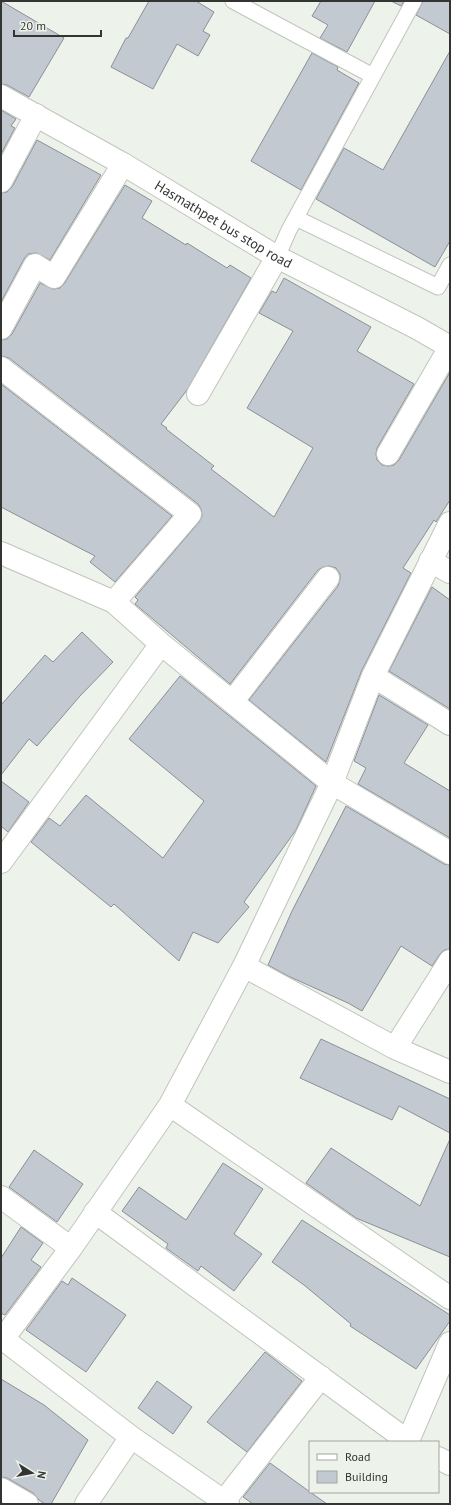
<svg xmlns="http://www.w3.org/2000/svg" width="451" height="1505" viewBox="0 0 451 1505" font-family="'PT Sans',sans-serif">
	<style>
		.building { fill: #c3c9d0; stroke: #8b9097 }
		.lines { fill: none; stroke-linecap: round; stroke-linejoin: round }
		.lane-casing { stroke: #c1c5be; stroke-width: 17 }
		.street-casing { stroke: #c1c5be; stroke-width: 24 }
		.secondary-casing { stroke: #c1c5be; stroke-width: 24 }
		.lane { stroke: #fff; stroke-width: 15 }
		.street { stroke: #fff; stroke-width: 22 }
		.secondary { stroke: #fff; stroke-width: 22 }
		.labels { text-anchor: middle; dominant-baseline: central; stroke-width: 3.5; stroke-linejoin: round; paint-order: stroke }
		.street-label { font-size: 14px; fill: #333532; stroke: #edf2ea }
	</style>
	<rect width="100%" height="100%" fill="#edf2ea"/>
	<path class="building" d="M1,1L64,38L29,97L7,85L1,84Z
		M149,1H196L214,12L203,31L210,35L198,56L177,44L153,89L111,67L126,38H128Z
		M321,1H375L347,52L320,38L328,25L312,16Z
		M391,1H404L401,6Z
		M423,1H450V34L416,15Z
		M450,51V241L435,267L316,199L344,148L383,170Z
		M312,53L338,67L337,70L359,83L301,190L251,161Z
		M1,110L16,119L11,126L15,128L1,154Z
		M37,140L101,175L50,260L36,253L28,254L24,259L1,302V193L7,192L12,187Z
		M125,185L152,201L142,218L186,245L187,243L227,268L230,265L251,278L187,390L161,424L167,428L166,429L214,466L211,469L274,517L313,448L247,408L293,331L259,313L272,291L276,293L284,278L371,327L357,351L414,384L377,448L376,454L377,460L382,465L388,466L394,465L399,460L450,372V500L436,522L434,520L403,568L411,573L362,670L326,762L249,700L338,586L340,579V574L336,568L329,566L323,567L318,570L230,684L135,604L138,600L135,597L199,522L202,516L201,509L198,504L9,358L1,356V340L7,339L12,334L40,283L53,289L60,288L64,284Z
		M1,384L172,516L115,582L90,562L95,556L1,507Z
		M432,587L450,600V709L389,671Z
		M82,632L113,662L80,696L37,746L29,739L1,775V705L45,655L53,662Z
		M180,676L316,786L296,830L244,902L249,907L218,943L193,932L179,961L114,904L111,907L31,842L49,818L60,826L86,795L163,858L204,801L129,739Z
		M379,695L428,725L404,763L450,791V838L358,784L366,768L354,761Z
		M1,781L29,802L8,832L1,826Z
		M346,806L444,864L450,865V949L444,950L440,954L432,966L401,946L362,1011L348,1003L288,976L268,965L292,911Z
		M321,1039L450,1099V1133L399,1106L392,1120L300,1078Z
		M450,1139V1257L356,1218L306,1183L331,1148L420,1206Z
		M34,1150L83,1184L57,1222L9,1187Z
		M223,1163L263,1189L234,1234L262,1254L234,1291L201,1266L198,1271L166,1248L168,1244L122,1211L139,1187L186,1220Z
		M302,1220L450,1315V1321L416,1369L350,1326L351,1324L304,1285L272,1262Z
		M21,1227L43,1243L31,1260L41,1267L5,1315L1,1313V1258Z
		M72,1278L126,1315L86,1372L26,1330L62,1281L68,1285Z
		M265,1352L302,1381L247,1452L207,1422Z
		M1,1379L44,1405L88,1440L51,1504H45L39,1500L33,1493L7,1478L1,1477Z
		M157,1381L192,1407L173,1434L138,1408Z
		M270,1463L310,1492L327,1504H253L243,1497Z"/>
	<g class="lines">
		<g class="lane-casing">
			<path id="lane" d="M233,1L373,76
				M296,218L438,287L450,265
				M277,257L289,230L414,1"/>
		</g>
		<g class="street-casing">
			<path id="street" d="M1,181L36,115
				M1,328L35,265L54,277L123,164
				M1,368L190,514L114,602L161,644
				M198,394L277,257
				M388,454L450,347
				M1,553L114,602
				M430,561L450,572
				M373,676L450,724
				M232,702L328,578
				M1,862L161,644L332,783L450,853
				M244,966L395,1048L450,1072
				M395,1048L450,961
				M170,1105L450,1298
				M1,1197L71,1248
				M95,1212L409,1442
				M408,1441L450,1343
				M438,1458L450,1464
				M1,1489L27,1504
				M224,1501L321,1377
				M86,1504L131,1437
				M228,1504L131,1437L3,1339L71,1248L170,1105L244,966L332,783L373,676L450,523"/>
		</g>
		<g class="secondary-casing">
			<g id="secondary">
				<path id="s1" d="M1,96L123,164L277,257L417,328L450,347"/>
			</g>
		</g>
		<use href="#lane" class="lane"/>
		<use href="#street" class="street"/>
		<use href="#secondary" class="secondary"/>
	</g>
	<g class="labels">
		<g class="street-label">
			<text stroke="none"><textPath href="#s1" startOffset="257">Hasmathpet bus stop road</textPath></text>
		</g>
	</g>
	<rect width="451" height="1505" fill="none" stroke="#333532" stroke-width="4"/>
	<rect x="309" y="1441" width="130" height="52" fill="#edf2ea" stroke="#a3a6a0"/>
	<rect x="317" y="1454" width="20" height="6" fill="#ffffff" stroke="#a3a6a0"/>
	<text x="345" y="1461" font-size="12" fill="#333532">Road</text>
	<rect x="317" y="1471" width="20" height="12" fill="#c3c9d0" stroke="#a3a6a0"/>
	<text x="345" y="1481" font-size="12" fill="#333532">Building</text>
	<g transform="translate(32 1473) rotate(101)" stroke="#edf2ea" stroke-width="3" paint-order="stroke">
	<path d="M0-3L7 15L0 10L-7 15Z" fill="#333532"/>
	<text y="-6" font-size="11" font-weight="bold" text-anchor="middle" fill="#333532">N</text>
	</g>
	<path d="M14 30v6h87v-6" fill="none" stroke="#333532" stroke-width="2"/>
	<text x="20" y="30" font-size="12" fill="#333532" stroke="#edf2ea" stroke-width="3" paint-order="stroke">20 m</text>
</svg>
